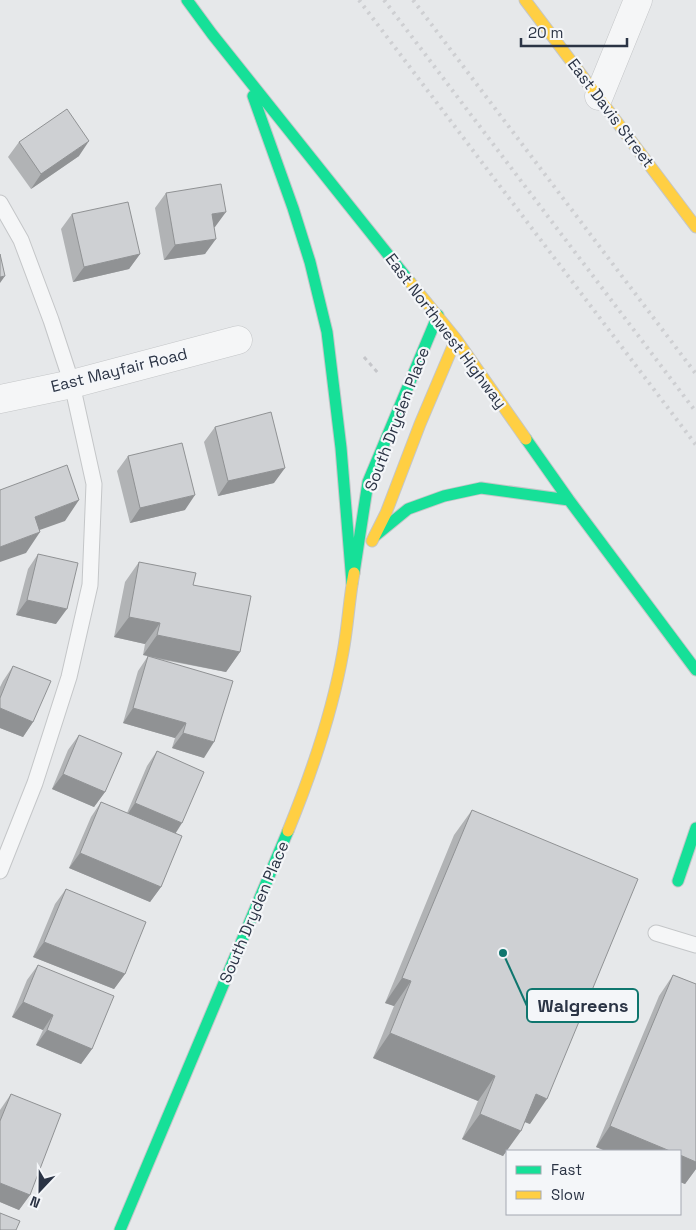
<svg xmlns="http://www.w3.org/2000/svg" width="696" height="1230" viewBox="0 0 696 1230" font-family="'Space Grotesk',sans-serif">
	<style>
		.lines { fill: none; stroke-linecap: round; stroke-linejoin: round }
		.lane-casing { stroke: #c4c6c8; stroke-width: 17 }
		.street-casing { stroke: #c4c6c8; stroke-width: 29 }
		.fast-casing { stroke: #c4c6c8; stroke-width: 13 }
		.slow-casing { stroke: #c4c6c8; stroke-width: 13 }
		.path { stroke: #c5c6ca; stroke-width: 3; stroke-dasharray: 4 4; stroke-linecap: butt }
		.lane { stroke: #f5f6f7; stroke-width: 15 }
		.street { stroke: #f5f6f7; stroke-width: 28 }
		.fast { stroke: #16e098; stroke-width: 11 }
		.slow { stroke: #ffcf43; stroke-width: 11 }
		.rail { stroke: #cecfd2; stroke-width: 4; stroke-dasharray: 2.5 5; stroke-linecap: butt }
		.wall { fill: #b1b3b5 }
		.shaded-wall { fill: #909294 }
		.building { fill: #ced0d3; stroke: #909294 }
		.labels { text-anchor: middle; dominant-baseline: central; stroke-width: 4.5; stroke-linejoin: round; paint-order: stroke }
		.street-label { font-size: 16px; fill: #2b3445; stroke: #f4f6f9 }
		.leader { fill: none; stroke: #0f766e; stroke-width: 2 }
		.callout-dot { fill: #0f766e; stroke: #f4f6f9; stroke-width: 2 }
		.callout { fill: #f4f6f9; stroke: #0f766e; stroke-width: 2 }
		.callout-label { font-size: 18px; text-anchor: middle; font-weight: bold; fill: #2b3445 }
	</style>
	<rect width="100%" height="100%" fill="#e6e8ea"/>
	<g class="lines">
		<g class="lane-casing">
			<path id="lane" d="M0,203L21,240L51,320L72,384L94,484L90,585L69,677L35,783L0,871
				M656,933L696,945"/>
		</g>
		<g class="street-casing">
			<path id="street" d="M599,96L638,0
				M0,399L72,384L238,340"/>
		</g>
		<g class="fast-casing">
			<path id="fast" d="M187,0L212,34L410,282
				M253,96L293,208L310,262L327,332L341,448L352,583
				M526,439L569,500L696,670
				M375,536L408,509L444,496L481,488L569,500
				M354,573L368,482L438,315
				M678,881L696,828
				M120,1230L288,831"/>
		</g>
		<g class="slow-casing">
			<path id="slow" d="M525,0L696,227
				M410,282L456,339L526,439
				M372,541L386,513L420,424L456,339
				M288,831C310,777 333,709 343,652C348,626 349,599 354,573"/>
		</g>
		<path class="path" d="M364,357L378,373"/>
		<use href="#lane" class="lane"/>
		<use href="#street" class="street"/>
		<use href="#fast" class="fast"/>
		<use href="#slow" class="slow"/>
		<path class="rail" d="M359,0L696,445
			M384,0L696,412
			M413,0L696,374"/>
	</g>
	<path class="wall" d="M19,142L79,156L31,189L8,157Z
		M166,193L215,227H214L205,254L164,260L155,208Z
		M72,214L140,254L129,269L73,282L61,229Z
		M215,427L274,483L218,496L204,442Z
		M128,456L185,510L130,523L117,471Z
		M38,554L56,624L16,615L28,569Z
		M139,562L193,585L240,652L226,672L158,659L204,758L172,748L175,738L123,723L138,671L148,656L143,655L145,644L114,637L125,582Z
		M13,666L33,722L23,737L0,728V687L3,681Z
		M79,735L105,792L94,807L52,789L68,750Z
		M157,751L176,833L161,887L150,902L69,868L91,817L101,802L127,813L147,766Z
		M472,810L530,1124L524,1122L503,1156L462,1139L478,1101L373,1058L394,1006L385,1003L454,835Z
		M66,889L125,974L114,989L33,957L55,904Z
		M38,965L92,1049L81,1064L36,1045L43,1030L12,1017L27,980Z
		M673,975L696,984V1169L685,1184L596,1147L659,996Z
		M11,1094L30,1195L19,1210L0,1202V1110Z"/>
	<path class="shaded-wall" d="M89,141L79,156L31,189L41,174Z
		M226,212L215,227L201,229L212,214Z
		M216,239L205,254L164,260L175,245Z
		M140,254L129,269L73,282L84,267Z
		M5,276L0,283V277Z
		M285,468L274,483L218,496L228,481Z
		M195,495L185,510L130,523L140,508Z
		M79,500L65,521L20,537L35,517Z
		M40,532L26,553L0,562V547Z
		M27,600L67,609L56,624L16,615Z
		M129,617L160,623L145,644L114,637Z
		M157,635L240,652L226,672L143,655Z
		M0,708L33,722L23,737L0,728Z
		M133,708L186,723L175,738L123,723Z
		M183,733L214,742L204,758L172,748Z
		M63,774L105,792L94,807L52,789Z
		M135,803L182,823L172,839L125,818Z
		M80,853L161,887L150,902L69,868Z
		M44,942L125,974L114,989L33,957Z
		M402,978L411,981L394,1006L385,1003Z
		M23,1002L53,1015L43,1030L12,1017Z
		M47,1030L92,1049L81,1064L36,1045Z
		M390,1033L495,1076L478,1101L373,1058Z
		M536,1094L547,1099L530,1124L518,1119Z
		M480,1114L521,1131L503,1156L462,1139Z
		M610,1126L670,1151H606L596,1147Z
		M680,1155L696,1162V1169L685,1184L680,1182Z
		M0,1183L30,1195L19,1210L0,1202Z"/>
	<path class="building" d="M67,109L89,141L41,174L19,142Z
		M221,184L226,212L212,214L216,239L175,245L166,193Z
		M128,202L140,254L84,267L72,214Z
		M0,254L5,276L0,277Z
		M271,412L285,468L228,481L215,427Z
		M182,443L195,495L140,508L128,456Z
		M67,465L79,500L35,517L40,532L0,547V490Z
		M38,554L78,563L67,609L27,600Z
		M139,562L196,573L193,585L251,596L240,652L157,635L160,623L129,617Z
		M148,656L233,681L214,742L183,733L186,723L133,708Z
		M13,666L51,681L33,722L0,708V698Z
		M79,735L122,753L105,792L63,774Z
		M157,751L204,772L182,823L135,803Z
		M101,802L182,836L161,887L80,853Z
		M472,810L638,879L547,1099L536,1094L521,1131L480,1114L495,1076L390,1033L411,981L402,978Z
		M66,889L146,922L125,974L44,942Z
		M38,965L114,996L92,1049L47,1030L53,1015L23,1002Z
		M673,975L696,984V1162L680,1155V1151H670L610,1126Z
		M11,1094L61,1114L30,1195L0,1183V1121Z
		M0,1213L20,1221L16,1230H0Z"/>
	<g class="labels">
		<g class="street-label">
			<text transform="translate(611 113) rotate(53)">East Davis Street</text>
			<text transform="translate(446 331) rotate(53)">East Northwest Highway</text>
			<text transform="translate(119 370) rotate(-14)">East Mayfair Road</text>
			<text transform="translate(397 419) rotate(-69)">South Dryden Place</text>
			<text transform="translate(254 912) rotate(-67)">South Dryden Place</text>
		</g>
	</g>
	<path class="leader" d="M503 953L527 1006"/>
	<circle class="callout-dot" cx="503" cy="953" r="5"/>
	<rect class="callout" x="527" y="989" width="111" height="33" rx="5"/>
	<g class="callout-label">
		<text x="583" y="1012">Walgreens</text>
	</g>
	<rect x="506" y="1150" width="175" height="65" fill="#f4f6f9" stroke="#a4a8b1"/>
	<rect x="516" y="1166" width="25" height="8" fill="#16e098" stroke="#a4a8b1"/>
	<text x="551" y="1175" font-size="15" fill="#2b3445">Fast</text>
	<rect x="516" y="1191" width="25" height="8" fill="#ffcf43" stroke="#a4a8b1"/>
	<text x="551" y="1200" font-size="15" fill="#2b3445">Slow</text>
	<g transform="translate(40 1190) rotate(202)" stroke="#f4f6f9" stroke-width="4" paint-order="stroke">
	<path d="M0-4L9 19L0 12L-9 19Z" fill="#2b3445"/>
	<text y="-8" font-size="14" font-weight="bold" text-anchor="middle" fill="#2b3445">N</text>
	</g>
	<path d="M521 38v8h106v-8" fill="none" stroke="#2b3445" stroke-width="2.5"/>
	<text x="528" y="38" font-size="15" fill="#2b3445" stroke="#f4f6f9" stroke-width="4" paint-order="stroke">20 m</text>
</svg>
